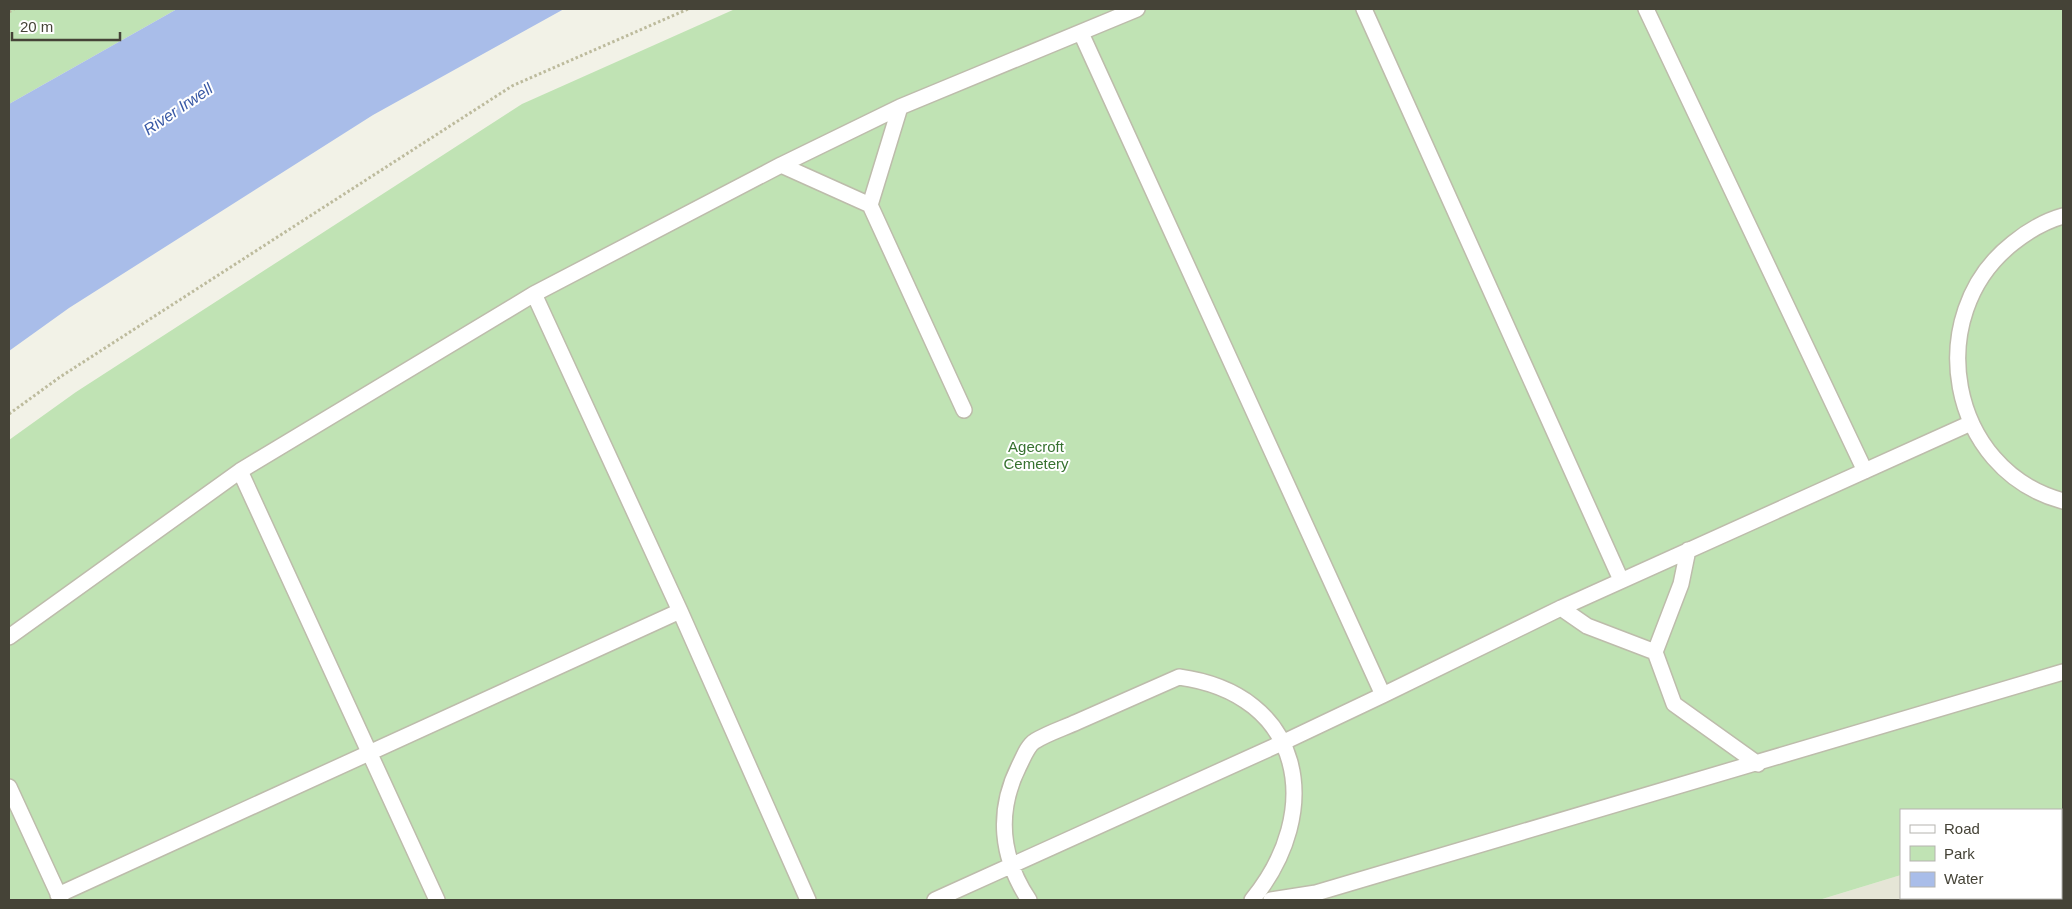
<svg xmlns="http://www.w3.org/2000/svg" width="2072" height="909" viewBox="0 0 2072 909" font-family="Helvetica,sans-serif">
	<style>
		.residential { fill: #e5e5d6 }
		.green { fill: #c0e3b4 }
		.water { fill: #a9bde9 }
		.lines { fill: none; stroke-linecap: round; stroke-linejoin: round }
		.lane-casing { stroke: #bdbcab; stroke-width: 18 }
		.street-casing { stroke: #bdbcab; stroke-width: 30 }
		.path { stroke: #bdbb9d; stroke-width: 3; stroke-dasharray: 2.5 2.5; stroke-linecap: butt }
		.lane { stroke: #fff; stroke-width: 15 }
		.street { stroke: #fff; stroke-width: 28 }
		.labels { text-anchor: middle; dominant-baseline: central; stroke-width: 4; stroke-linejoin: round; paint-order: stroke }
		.park-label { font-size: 15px; fill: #36712f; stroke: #fff }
		.water-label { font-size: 16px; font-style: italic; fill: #3a5aa6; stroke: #fff }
	</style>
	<rect width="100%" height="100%" fill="#f2f2e7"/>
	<path class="residential" d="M2063,825V900H1819L1901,875V898H2061V826Z"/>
	<path class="green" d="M9,9H177L9,104Z
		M735,9H2063V825L2061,826V810H1901V875L1819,900H9V440L76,392L522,104Z"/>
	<path class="water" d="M177,9H564L373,115L69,308L9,351V104Z"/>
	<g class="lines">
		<g class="lane-casing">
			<path id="lane" d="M1364,9L1621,580
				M1646,9L1865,471
				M1081,33L1383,695
				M781,165L870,205L964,410
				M870,205L900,107
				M2063,216C2045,221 2028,231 2013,243C1921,315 1948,470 2063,501
				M534,294L680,611L808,900
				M240,471L437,900
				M1561,608L1587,626L1655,652L1674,704L1758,764
				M9,637L240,471L534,294L781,165L900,107L1137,9
				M1655,652L1681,584L1688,550
				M9,787L61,900
				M58,895L680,611
				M935,900L1284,742L1383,695L1561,608L1971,423
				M1029,900C1001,858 996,812 1019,766C1023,758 1028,745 1035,741C1048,733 1064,728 1077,722C1111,707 1145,692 1179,677C1304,694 1325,811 1252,900
				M1271,900L1316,893L2063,672"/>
		</g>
		<g class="street-casing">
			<path id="street" d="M2061,858L2063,857
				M2052,898V900
				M1919,900L1927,898"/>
		</g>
		<path class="path" d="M9,12L14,9
			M9,414L60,377L512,86L688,9"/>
		<use href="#lane" class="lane"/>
		<use href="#street" class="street"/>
	</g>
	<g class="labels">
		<g class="park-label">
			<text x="1036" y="446">Agecroft<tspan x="1036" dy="17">Cemetery</tspan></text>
		</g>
		<g class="water-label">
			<text transform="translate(178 109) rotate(-34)">River Irwell</text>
		</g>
	</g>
	<rect width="2072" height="909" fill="none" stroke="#454337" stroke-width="20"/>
	<rect x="1900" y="809" width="162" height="90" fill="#ffffff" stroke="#b5b4af"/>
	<rect x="1910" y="825" width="25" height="8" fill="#ffffff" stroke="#b5b4af"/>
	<text x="1944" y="834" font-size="15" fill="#454337">Road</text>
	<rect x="1910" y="846" width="25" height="15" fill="#c0e3b4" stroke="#b5b4af"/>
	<text x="1944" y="859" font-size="15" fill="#454337">Park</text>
	<rect x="1910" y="872" width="25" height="15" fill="#a9bde9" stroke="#b5b4af"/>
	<text x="1944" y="884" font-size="15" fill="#454337">Water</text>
	<path d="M12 32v8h108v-8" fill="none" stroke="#454337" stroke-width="2.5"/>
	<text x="20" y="32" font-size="15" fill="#454337" stroke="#ffffff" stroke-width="4" paint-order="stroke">20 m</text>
</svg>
